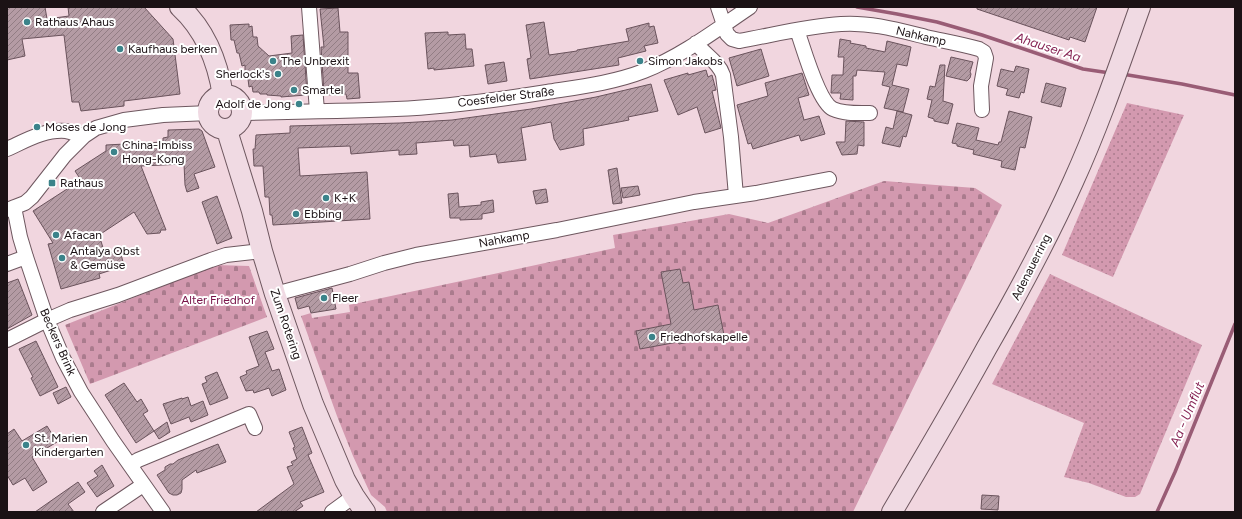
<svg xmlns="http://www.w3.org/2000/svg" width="1242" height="519" viewBox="0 0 1242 519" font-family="Figtree,sans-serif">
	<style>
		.grass { fill: url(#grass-dots) }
		.cemetery { fill: url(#cemetery-stones) }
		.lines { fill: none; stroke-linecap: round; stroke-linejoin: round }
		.stream { stroke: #995c75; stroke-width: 3.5 }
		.building { fill: url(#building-hatch); stroke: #6a535c }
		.street-casing { stroke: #6e575f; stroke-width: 16 }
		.secondary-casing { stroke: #6e575f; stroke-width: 22 }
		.street { stroke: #fff; stroke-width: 14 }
		.secondary { stroke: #f0dae3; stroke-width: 20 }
		.poi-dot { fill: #3b838a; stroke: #fff; stroke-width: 1.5 }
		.labels { text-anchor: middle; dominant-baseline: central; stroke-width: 4; stroke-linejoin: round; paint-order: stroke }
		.poi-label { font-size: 12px; fill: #1b1215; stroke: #fff; text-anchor: start }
		.street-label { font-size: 12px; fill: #1b1215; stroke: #fff }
		.park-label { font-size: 12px; fill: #781449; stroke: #fff }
		.water-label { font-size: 13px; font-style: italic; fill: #882656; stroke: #fff }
	</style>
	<defs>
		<pattern id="grass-dots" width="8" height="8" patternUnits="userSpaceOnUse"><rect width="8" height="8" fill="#d399af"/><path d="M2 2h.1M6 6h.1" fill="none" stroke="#aa7b8d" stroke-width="1.8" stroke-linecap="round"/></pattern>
		<pattern id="cemetery-stones" width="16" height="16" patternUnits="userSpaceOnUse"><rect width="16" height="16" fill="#d399af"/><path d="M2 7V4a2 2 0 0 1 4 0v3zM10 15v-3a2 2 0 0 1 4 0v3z" fill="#aa7b8d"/></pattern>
		<pattern id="building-hatch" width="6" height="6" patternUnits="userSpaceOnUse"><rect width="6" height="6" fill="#b49ba4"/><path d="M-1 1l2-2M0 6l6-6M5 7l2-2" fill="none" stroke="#927d84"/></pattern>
	</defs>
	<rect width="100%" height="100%" fill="#f1d6df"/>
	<path class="grass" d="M1127,103L1184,115L1113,277L1062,255Z
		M1050,274L1202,345L1140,494L1135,497H1126L1089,483L1064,477L1084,423L992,384Z"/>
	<path class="cemetery" d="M884,181L975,188L1002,205L853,512H387L385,507L371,495L353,456L337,416L301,316L311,313L312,318L350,312L349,305L615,248L613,235L729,214L768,223Z
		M216,265L249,266L267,317L90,384L65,325Z"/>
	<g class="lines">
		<path class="stream" d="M857,7L897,14L937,22L982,35L1083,69L1110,73
			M1122,74L1182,84L1235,95
			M1157,512L1175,472L1235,324"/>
	</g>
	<path class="building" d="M7,7H45L47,19L69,16L68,7H144L173,39L180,94L124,101V106L81,111L79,102H72L64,35L22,39L25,56L7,60Z
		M977,7H1097L1085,42L1070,37L1069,40L977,9Z
		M338,8L340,32H348V73H358L360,98L347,99L346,94L327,95V93H324L321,47H324L320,9Z
		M544,22L549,55L577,51V50L629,41L626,29L649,23V27L654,26L658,43L644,46L646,51L618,58L619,65L530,79L527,59L531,58L526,25Z
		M249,24V27L252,26L253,37H257L258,46L269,56L292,53L291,36L303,35L307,94L306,95L281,97V96L267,95V94H260L259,92H253L252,86L249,87L248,79H245V65L242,66L239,53H237L234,40H231L230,25Z
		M448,32V35L465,34L466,49H472L474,66L434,70V68L428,69L425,33Z
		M840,39L851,41L850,43L866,46V48L885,52L887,41L911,47L907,66L897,64L892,85L909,89L903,112L884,108L890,87L882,85L885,72L857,70L856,76H853V100L840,99L841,93H831L832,75H843L844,57H838Z
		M761,49L769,76L737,86L729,58Z
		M951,57L973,62L970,72L971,74L970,78L967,81L946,76Z
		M504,62L507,81L488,84L485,65Z
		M940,65H945L943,101L953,104L948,124L934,121V119L928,117L932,100L927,99L930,86L935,87Z
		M1016,66L1029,69L1024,93L1021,92L1019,98L1006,95L1008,89L997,86L1001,69L1014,72Z
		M706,70L708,77L712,75L716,90L712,91L721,128L705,133L697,107L678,115L664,80L688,73V75Z
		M802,73L809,95L798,98L804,120L819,116L825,134L801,141L799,135L753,149L751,143L748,144L737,105L768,96L765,83Z
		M1046,83L1066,88L1061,107L1041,102Z
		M651,84L658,111L628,117L629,120L583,129L584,145L560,150L554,139L551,122L521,128L526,160L498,163L496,154L470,157L469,145L454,146L453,140L416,143L417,154L399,155V150L351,154L350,146L298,148L300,176L367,172L370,219L273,225L272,215H270L269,197H265L263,166H254L253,149H255L256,135L290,133V126L400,123L452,120L531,109L596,97Z
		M897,111L912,115L906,137L903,136L900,147L882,143L886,127L893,129Z
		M1009,111L1032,117L1025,148L1020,147L1015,170L1001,167L1002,161L973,154L974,150L957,146V144L952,143L957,123L979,128L976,140L998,145L999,142H1001Z
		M846,121L864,122V146L858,145L857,154L842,155L836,142H845Z
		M199,129L202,131L215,167L194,174L199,188L187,192L185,185L184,164L141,166L166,230H161L160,233L147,234L134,212L99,235L105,254L120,250L124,266L99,274L100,278L61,289L48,244L53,243L33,211L81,180L75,171L106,151V145L163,142V138L168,137V130Z
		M617,168L622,203L613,204L608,170Z
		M638,186L640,195L623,198L621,188Z
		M546,189L548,202L536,204L533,191Z
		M458,193L459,207L481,205V202L493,200L494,212L482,214V219L460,220V218H450L448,194Z
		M217,196L232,238L217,244L202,202Z
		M680,269L683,283L689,282L694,310L718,305L724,335L679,344L678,342L640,349L636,331L671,324L661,272Z
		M18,279L32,315L7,329V283Z
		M332,288L336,309L311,313L309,306L298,309L295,298Z
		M267,331L274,349L265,352L272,371L279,369L286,390L272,396L269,388L254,393L253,390L246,391L240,377L247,374L246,371L259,366L249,337Z
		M36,341L58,387L40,396L31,378L33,377L19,349Z
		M217,372L228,398L210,405L202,384L207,382L205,377Z
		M124,383L137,402L141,399L148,411L143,414L154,431L136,443L105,395Z
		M66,387L71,397L58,404L53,393Z
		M188,397L191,406L203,401L208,415L191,422L189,417L171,424L163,404L182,398V399Z
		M167,422L170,432L159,439L154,431Z
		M47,426L57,442L32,457L47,482L33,491L25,478L13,485L7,475V434L14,429L22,441Z
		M302,427L312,453L308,455L324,492L300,502L303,506L294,512H256L294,484L287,467L293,465L291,462L297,459L293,448L295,447L289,432Z
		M218,444L226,462L197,473L196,470L182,480V489L181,493L177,495H173L169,493L157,475L165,470V467L170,464H173L178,460Z
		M102,465L114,486L97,497L87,483L98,476L94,471Z
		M78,482L85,492L68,504L74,512H35Z
		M982,495L999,496L998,510L981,509Z"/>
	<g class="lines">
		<g class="street-casing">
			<path id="street" d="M309,7L317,111
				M718,7L727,34L732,39L739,41C773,35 807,26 841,24C870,22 898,30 926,37C944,41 962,44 979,49L984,52L986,58L981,86L982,110
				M797,30C803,46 818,102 833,109C844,114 858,113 870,113
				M696,43C704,54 719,62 723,75L731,137L736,196
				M242,113C293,112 345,111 396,109C446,107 497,100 547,92C579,87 613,83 644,71C682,56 716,30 750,7
				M7,149C25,141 45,129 66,131C72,132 78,135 84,136
				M14,207L20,237L26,257L47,320L63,358L81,392L113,441L163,512
				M7,210L25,203L32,197L65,155L84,136L96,128L124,120L163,115L209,113
				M7,264L26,257
				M275,294L350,274L384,263L416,255L557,230L694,202L756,193L829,179
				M7,340L47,320L70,310L118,295L211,260L226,255L262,251
				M130,465L138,460L249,414L255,428
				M103,512L143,485
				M332,512L354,496"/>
		</g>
		<g class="secondary-casing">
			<path id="secondary" d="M180,7C205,30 218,63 223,96
				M208 112a17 17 0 1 1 34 0a17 17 0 1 1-34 0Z
				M228,129L229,137L252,211L262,251L275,294L313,404L345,480L354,496L365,512
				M892,512C924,458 956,404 986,349C1017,295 1047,240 1073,182C1099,125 1119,66 1140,7"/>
		</g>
		<use href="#street" class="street"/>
		<use href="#secondary" class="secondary"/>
	</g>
	<g class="poi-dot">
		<circle cx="27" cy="22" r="4"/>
		<circle cx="120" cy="49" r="4"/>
		<circle cx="273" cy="61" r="4"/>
		<circle cx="640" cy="61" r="4"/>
		<circle cx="278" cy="74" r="4"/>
		<circle cx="294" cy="90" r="4"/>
		<circle cx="299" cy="104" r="4"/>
		<circle cx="37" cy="127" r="4"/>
		<circle cx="114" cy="152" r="4"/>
		<rect x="48" y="179" width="8" height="8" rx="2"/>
		<circle cx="326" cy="198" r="4"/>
		<circle cx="296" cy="214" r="4"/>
		<circle cx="56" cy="235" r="4"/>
		<circle cx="62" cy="258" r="4"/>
		<circle cx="324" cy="298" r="4"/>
		<circle cx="652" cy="337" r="4"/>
		<circle cx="26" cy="445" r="4"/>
	</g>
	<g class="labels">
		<g class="poi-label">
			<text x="35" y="22">Rathaus Ahaus</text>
			<text x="128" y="49">Kaufhaus berken</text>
			<text x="281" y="61">The Unbrexit</text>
			<text x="648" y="61">Simon Jakobs</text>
			<text x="270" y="74" text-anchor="end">Sherlock's</text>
			<text x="302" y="90">Smartel</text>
			<text x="291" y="104" text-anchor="end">Adolf de Jong</text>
			<text x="45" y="127">Moses de Jong</text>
			<text x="122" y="145">China-Imbiss<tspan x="122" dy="14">Hong-Kong</tspan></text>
			<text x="60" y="183">Rathaus</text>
			<text x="334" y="198">K+K</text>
			<text x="304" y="214">Ebbing</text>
			<text x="64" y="235">Afacan</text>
			<text x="70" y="251">Antalya Obst<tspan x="70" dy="14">&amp; Gemüse</tspan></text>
			<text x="332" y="298">Fleer</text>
			<text x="660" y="337">Friedhofskapelle</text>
			<text x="34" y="438">St. Marien<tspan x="34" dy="14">Kindergarten</tspan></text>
		</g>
		<g class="street-label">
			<text transform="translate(921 36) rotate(13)">Nahkamp</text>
			<text transform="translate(506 97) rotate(-7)">Coesfelder Straße</text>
			<text transform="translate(504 239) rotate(-10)">Nahkamp</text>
			<text transform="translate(1031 267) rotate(-63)">Adenauerring</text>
			<text transform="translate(286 324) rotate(71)">Zum Rotering</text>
			<text transform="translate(58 342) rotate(66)">Beckers Brink</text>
		</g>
		<g class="park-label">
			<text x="218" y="300">Alter Friedhof</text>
		</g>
		<g class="water-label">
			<text transform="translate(1048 47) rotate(18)">Ahauser Aa</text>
			<text transform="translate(1187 414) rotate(-67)">Aa - Umflut</text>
		</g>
	</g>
	<rect width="1242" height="519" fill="none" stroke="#1b1215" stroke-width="16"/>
</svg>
